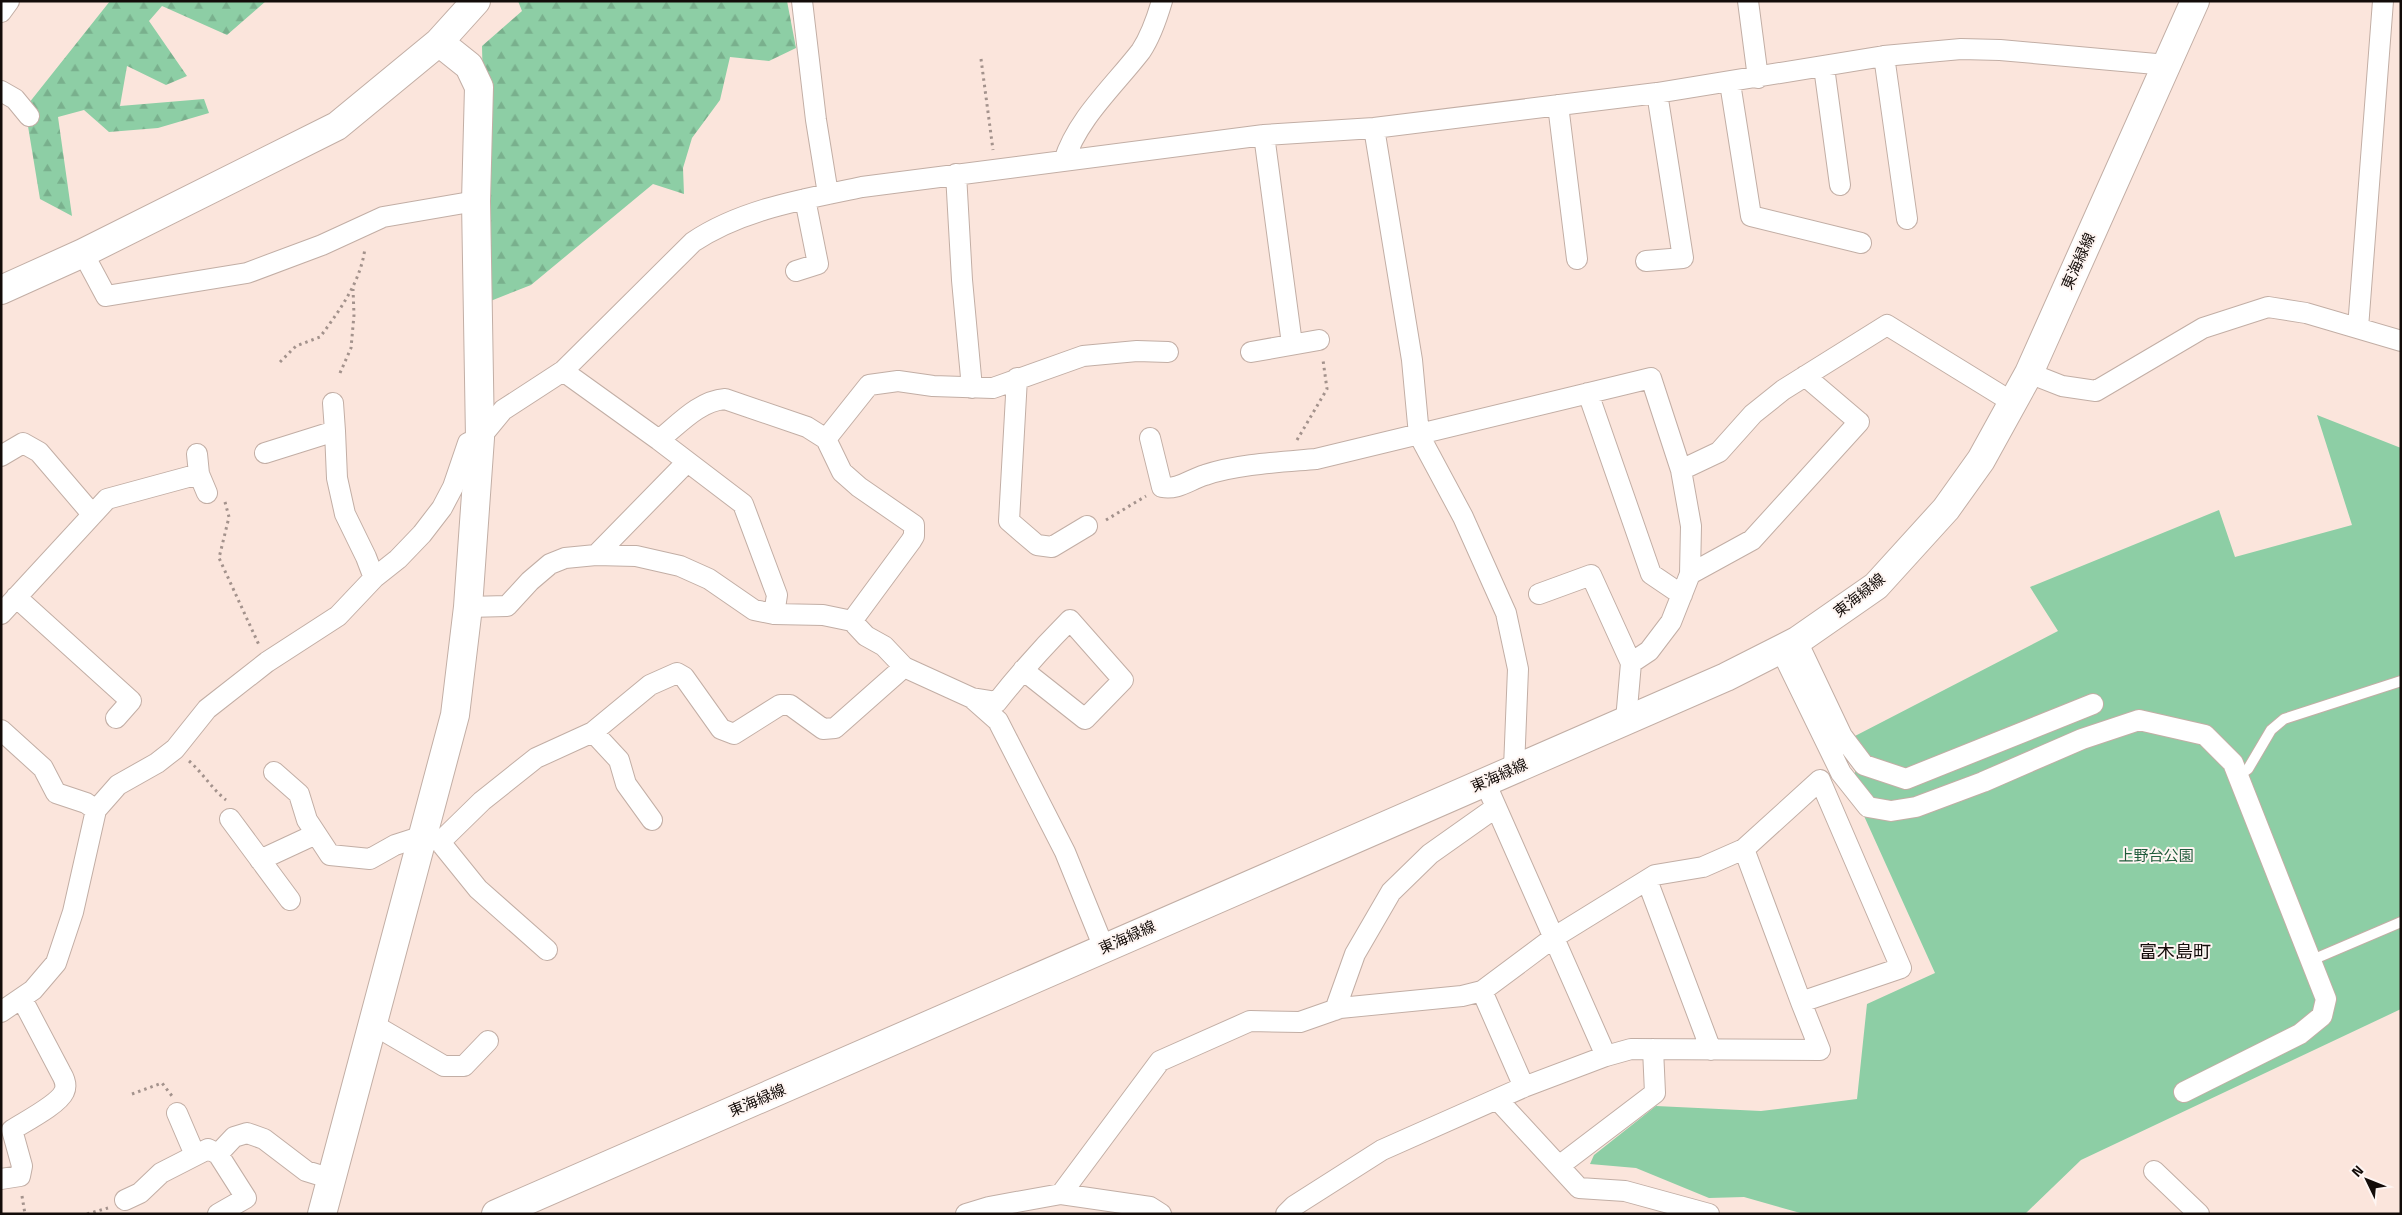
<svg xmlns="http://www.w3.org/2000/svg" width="2402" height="1215" viewBox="0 0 2402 1215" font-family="'Titillium Web','Noto Sans JP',sans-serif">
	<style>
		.forest { fill: url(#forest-firs) }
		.green { fill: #8dcea5 }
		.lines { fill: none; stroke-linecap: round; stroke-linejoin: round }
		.lane-casing { stroke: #c2aea5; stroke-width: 12 }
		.street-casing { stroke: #c2aea5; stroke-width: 22 }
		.secondary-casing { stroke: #c2aea5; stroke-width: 30 }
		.path { stroke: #a3928c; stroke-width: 3; stroke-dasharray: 2.5 4; stroke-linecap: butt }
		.lane { stroke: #fff; stroke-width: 10 }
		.street { stroke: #fff; stroke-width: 20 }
		.secondary { stroke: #fff; stroke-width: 28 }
		.labels { text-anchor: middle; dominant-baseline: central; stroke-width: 4; stroke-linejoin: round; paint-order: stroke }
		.street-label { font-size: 15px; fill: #130c09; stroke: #fef5f2 }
		.park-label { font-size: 15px; fill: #205b3b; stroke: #fef5f2 }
		.quarter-label { font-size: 18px; fill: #130c09; stroke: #fef5f2 }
	</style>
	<defs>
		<pattern id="forest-firs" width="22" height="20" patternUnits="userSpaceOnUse" patternTransform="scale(1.25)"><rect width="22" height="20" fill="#8dcea5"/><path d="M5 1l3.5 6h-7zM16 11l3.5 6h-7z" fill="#79b08d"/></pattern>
	</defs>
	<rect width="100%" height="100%" fill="#fbe5dc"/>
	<path class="forest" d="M110,1H266L227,35L162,6L149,21L187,76L166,85L127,66L120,106L204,99L209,113L158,128L109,132L84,110L58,117L72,216L40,199L25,108Z
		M518,1H787L796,48L769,61L730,57L720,100L692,138L683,168L684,194L653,184L531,285L488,302L482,46L522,11Z"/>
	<path class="green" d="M2317,415L2401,448V1009L2081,1160L2025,1214H1804L1744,1197L1709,1198L1636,1168L1590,1164L1594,1155L1656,1106L1761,1111L1857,1099L1867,1004L1935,973L1855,796V736L2058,631L2030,587L2219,510L2235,557L2352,525Z"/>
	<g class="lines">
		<g class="lane-casing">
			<path id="lane" d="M2238,776L2248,769L2271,730L2284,719L2401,681
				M2312,960L2401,922"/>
		</g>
		<g class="street-casing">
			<path id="street" d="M802,1L816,120L828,194
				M1748,1L1758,78
				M1,12L9,1
				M1884,56L1907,219
				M1824,67L1840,185
				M1730,83L1751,216L1861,243
				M1,91L15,99L29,116
				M1558,105L1577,259
				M1374,128L1412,360L1419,435L1463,517L1506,613L1518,669L1514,768
				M1264,135L1292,344
				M1064,161C1077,119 1114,86 1141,51C1151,36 1157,18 1162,1
				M956,174L962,280L972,388
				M83,253L106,296L247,273L322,245L383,217L476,201
				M1646,261L1683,258L1657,93
				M796,271L818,264L805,199
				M2358,328L2383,1
				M1251,352L1319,340
				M563,371L659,440L743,504L777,595L774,614
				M2029,373L2062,386L2096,391L2203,328L2268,307L2306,313L2401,341
				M1017,378L1009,521L1037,545L1052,547L1087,526
				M1588,393L1651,574L1682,595
				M333,403L335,431
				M1150,438L1162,487C1178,490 1189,480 1205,475C1237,464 1282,462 1316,459L1651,378L1681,470L1691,526L1690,574L1671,622L1649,651L1631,663
				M826,439L869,385L898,381L933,386L993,388L1083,356L1137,351L1168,352
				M659,440C679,424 699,401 725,399L807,427L826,439L842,472L859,487L914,525V536L911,541L852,621
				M265,453L335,431L337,478L345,514L366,557L374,578
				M197,454L199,474L207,493
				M1,456L23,443L39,452L92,514
				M1681,470L1719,452L1753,414L1783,390L1887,325L2012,402
				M596,555L687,462
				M1690,574L1752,540L1859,422L1805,376
				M1539,594L1591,575L1631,663L1626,720
				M16,597L131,701L116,718
				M468,607L507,606L530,581L550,564L565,558L596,555L636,556L680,566L709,579L754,610L774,614L823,615L852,621L866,636L884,646L904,667L972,698L998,721L1065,852L1104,948
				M1,614L107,499L199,474
				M1797,641L1842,736L1864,765L1906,779L2093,704
				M1781,650L1841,773L1868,807L1891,811L1916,807L1983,782L2082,739L2139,720L2205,735L2233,763L2326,999L2322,1016L2300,1034L2184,1092
				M972,698L997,702C1020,673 1044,646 1070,620L1123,680L1085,719L1023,670
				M1,730L43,768L56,793L86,803L96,810
				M593,732L619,760L626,784L652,820
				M274,772L299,794L307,820L330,855L370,859L395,845L423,836L440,842L482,801L536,758L593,732L650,685L677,673L684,677L721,729L734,734L780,705H790L823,729L835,728L904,667
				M1485,782L1606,1056
				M230,819L290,900
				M440,842L478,889L547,950
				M1744,849L1801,1002
				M260,860L316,834
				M1647,880L1711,1050
				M1482,991L1524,1087
				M1335,1010L1355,954L1391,892L1430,854L1495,808
				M1,1012L33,990L56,963L73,912L96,810L118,785L157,763L175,749L207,709L267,662L338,616L374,578L398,559L422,534L442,508L453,487L468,443L480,438L503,410L563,371L693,242C742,209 805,199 862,187L1264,135L1374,128L1657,93L1884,56L1961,49L2000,50L2167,65
				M374,1025L444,1066H464L488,1041
				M1497,1099L1579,1188L1625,1191L1709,1214
				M177,1113L195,1155
				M1559,1166L1655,1093L1653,1049
				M2154,1171L2199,1214
				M1,1179L20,1176L22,1166L12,1130C24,1122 58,1105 64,1092C67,1086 64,1078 61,1073L22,999
				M1061,1194L1160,1061L1250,1021L1300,1022L1340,1008L1462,996L1482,991L1553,938L1655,875L1703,867L1744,849L1820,780L1901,968L1801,1002L1820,1050L1631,1049L1606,1056L1524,1087L1382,1150L1294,1206L1286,1214
				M125,1200L140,1193L161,1173L208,1149L218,1154
				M218,1214L246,1198L218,1154L234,1137L247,1133L264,1139L306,1171L332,1179
				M966,1214L989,1207L1061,1194L1150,1207L1161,1214"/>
		</g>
		<g class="secondary-casing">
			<path id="secondary" d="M1,290L83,253L337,126L439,42L476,1
				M322,1214L455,715L468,607L480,438L476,201L479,87L469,66L439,42
				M496,1214L1726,677L1797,641L1876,586L1946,509L1981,460L2029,373L2195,1"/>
		</g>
		<path class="path" d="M981,59L993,150
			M280,362L296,346L320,337L323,333C342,307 361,280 365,248
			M340,373L351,348L354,315L353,289
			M1297,440L1327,389L1323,360
			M225,502L229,517L219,558L259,645
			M1106,520L1146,496
			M189,761C203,773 211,788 226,800
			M132,1094L162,1083L172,1096
			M22,1196L25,1214
			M87,1214L108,1208"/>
		<use href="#lane" class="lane"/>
		<use href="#street" class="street"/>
		<use href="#secondary" class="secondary"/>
	</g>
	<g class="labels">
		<g class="street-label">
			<text transform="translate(2078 261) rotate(-66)">東海緑線</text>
			<text transform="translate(1859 595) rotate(-38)">東海緑線</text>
			<text transform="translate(1499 775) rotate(-24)">東海緑線</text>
			<text transform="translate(1127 937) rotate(-24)">東海緑線</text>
			<text transform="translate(757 1100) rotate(-23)">東海緑線</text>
		</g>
		<g class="park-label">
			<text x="2156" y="855">上野台公園</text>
		</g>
		<g class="quarter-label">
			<text x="2175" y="951">富木島町</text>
		</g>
	</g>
	<rect width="2402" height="1215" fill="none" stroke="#130c09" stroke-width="5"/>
	<g transform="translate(2367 1180) rotate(313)" stroke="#fef5f2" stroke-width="4" paint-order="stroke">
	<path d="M0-4L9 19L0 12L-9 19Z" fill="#130c09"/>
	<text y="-8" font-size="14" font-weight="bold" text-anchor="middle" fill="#130c09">N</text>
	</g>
</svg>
